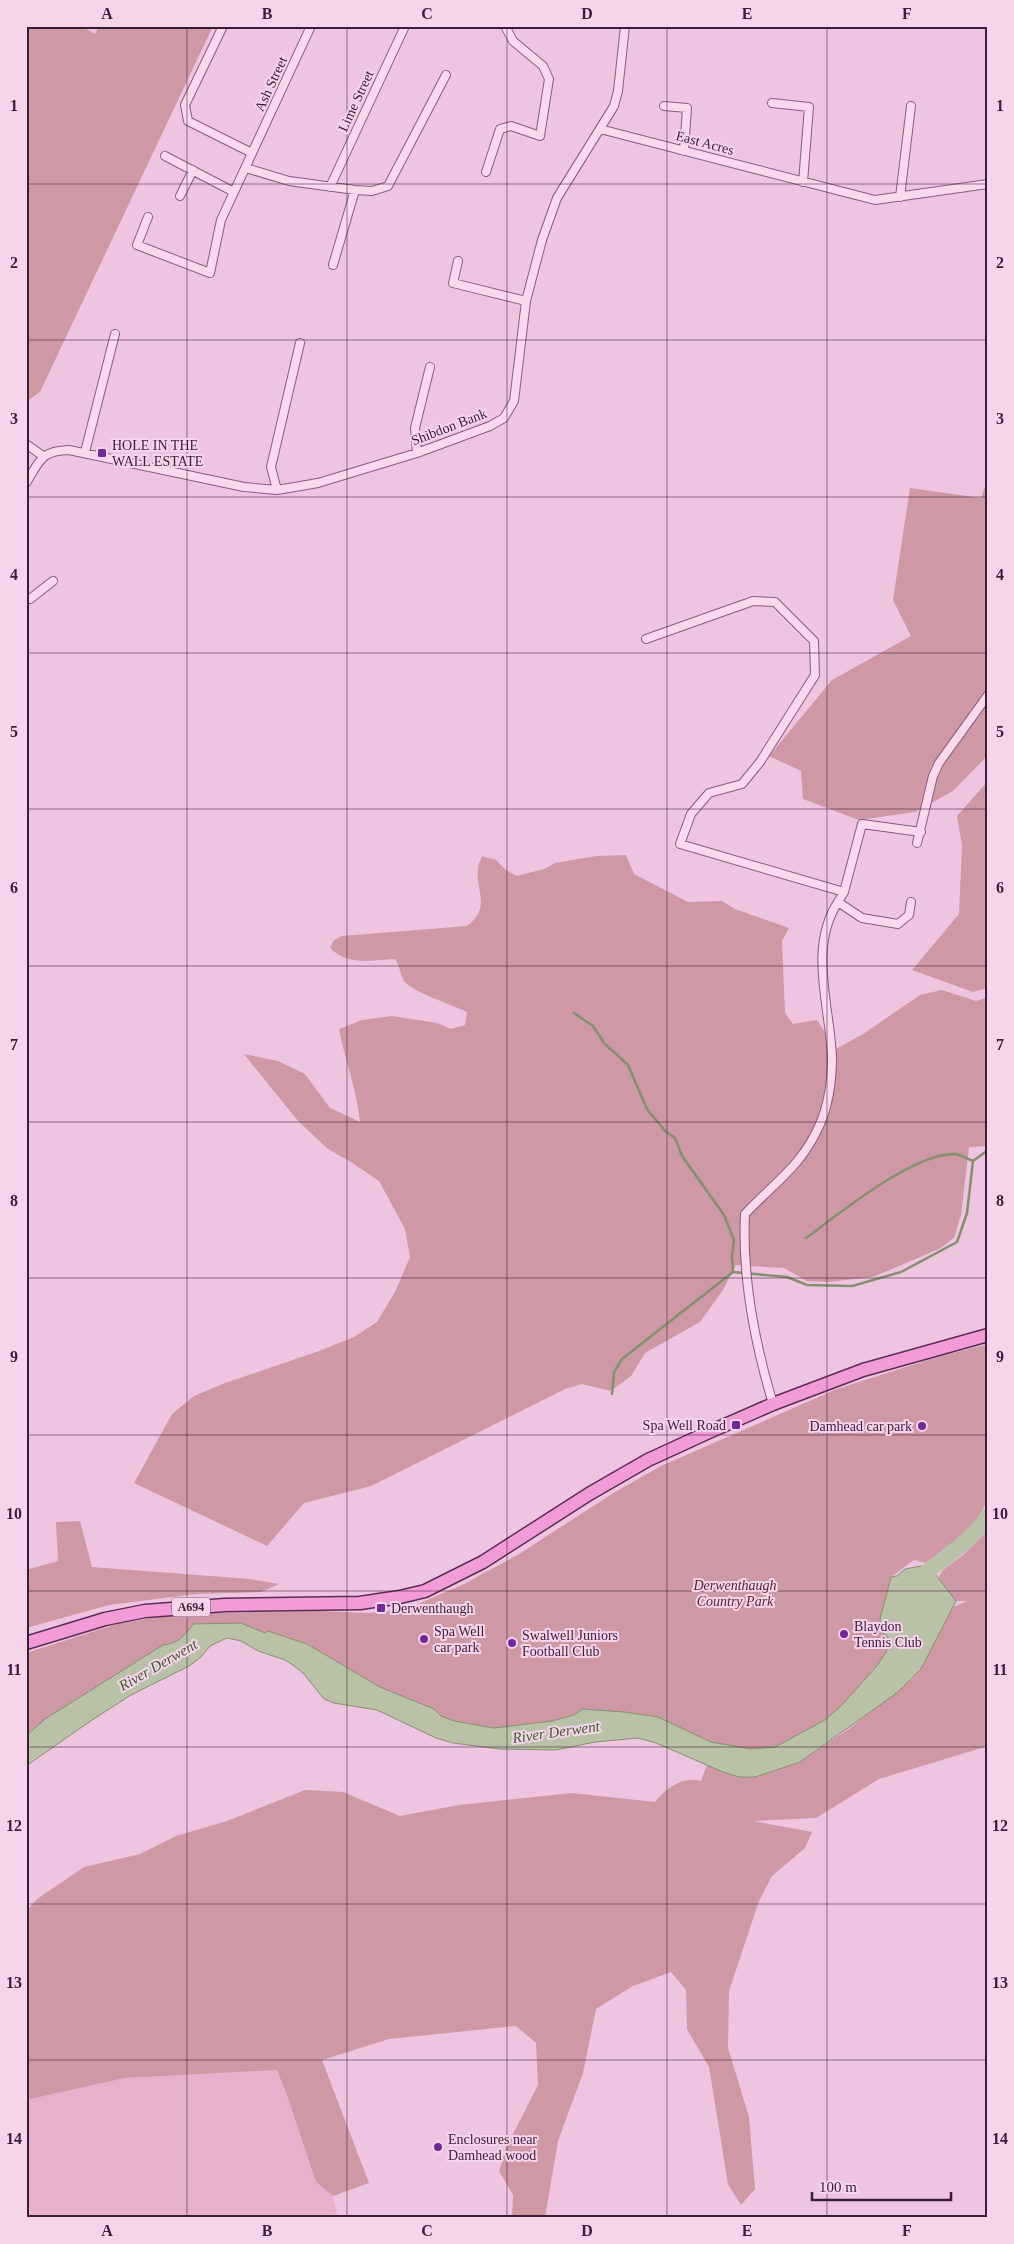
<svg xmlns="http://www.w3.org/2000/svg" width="1014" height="2244" viewBox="0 0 1014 2244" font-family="'Times New Roman',serif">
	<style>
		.farmland { fill: #e5b1cd }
		.green { fill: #ce98a5 }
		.water { fill: #b9c2a6; stroke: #83916c }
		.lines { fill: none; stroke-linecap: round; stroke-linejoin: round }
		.stream { stroke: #83916c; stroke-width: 2.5 }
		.river { stroke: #b9c2a6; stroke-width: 16 }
		.minor-casing { stroke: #8a5a83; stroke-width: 10 }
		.primary-casing { stroke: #582e54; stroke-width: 15 }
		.minor { stroke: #fad8ee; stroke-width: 8 }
		.primary { stroke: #f39bd7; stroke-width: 12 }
		.grid { fill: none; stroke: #3a1e37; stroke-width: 1; stroke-opacity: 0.55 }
		.poi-dot { fill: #70289b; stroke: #f6d4eb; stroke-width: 2 }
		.labels { text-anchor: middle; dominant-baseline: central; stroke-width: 4; stroke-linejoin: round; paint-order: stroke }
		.shield { fill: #f6d4eb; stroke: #72556d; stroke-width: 1 }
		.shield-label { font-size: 12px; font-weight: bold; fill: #3a1e37 }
		.street-label { font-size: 14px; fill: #3a1e37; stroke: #f6d4eb }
		.poi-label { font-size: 14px; fill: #3a1e37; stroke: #f6d4eb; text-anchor: start }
		.park-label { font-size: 14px; font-style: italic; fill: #57242a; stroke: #f6d4eb }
		.water-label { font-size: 15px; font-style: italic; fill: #415a2d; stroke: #f6d4eb }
		.neatline { fill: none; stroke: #3a1e37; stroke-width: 2 }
		.grid-label { font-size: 16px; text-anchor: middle; font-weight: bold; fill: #3a1e37 }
	</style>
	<rect width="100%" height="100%" fill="#efc4e1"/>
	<path class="farmland" d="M277,2070L288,2098L316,2182L333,2196L338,2218H26V2100L125,2078Z"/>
	<path class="green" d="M26,26H81L95,34L99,26H213L40,392L26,402Z
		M988,478V755L953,791L915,812L859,820L803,799L801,771L769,756L832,680L911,636L893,600L910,488L981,498Z
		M988,781V988L973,992L912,970L959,914L962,845L957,816Z
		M626,855L634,874L688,902L722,901L735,909L789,928L782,941L785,1013L793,1024L817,1020L836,1049L863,1034L920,995L942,990L976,1001L988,997V1146L969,1147L961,1215L954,1238L939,1249L873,1277L828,1282L807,1281L784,1268L736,1265L723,1290L700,1322L645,1353L631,1376L611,1391L582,1384L565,1389L371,1486L304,1503L267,1546L134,1483L172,1414L194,1396L225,1383L319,1351L354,1337L377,1322L396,1290L410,1257L405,1229L379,1181L351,1162L328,1149L298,1121L244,1054L278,1061L305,1074L330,1108L360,1122C357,1091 345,1060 339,1029L362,1020L392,1016L437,1023L451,1029L465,1025L467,1012C453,1005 412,992 404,981C400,974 400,966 395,959C373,960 347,966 330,948L334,940L342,936L467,926C492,907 475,891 478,868C478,864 481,860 482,856L496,860L506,870L517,876L544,869L555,863L596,856Z
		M988,1344V1499L978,1519L935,1565L914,1560L891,1577L880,1619L882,1632L889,1639L886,1652L876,1667L840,1707L825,1720L780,1746L751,1749L711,1742L658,1717L624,1712L583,1709L574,1715L552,1721L494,1728L462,1724L441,1716L434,1709L380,1687L307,1644L268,1631L266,1633L252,1629L193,1625C184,1637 178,1643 163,1645L45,1719L26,1736V1653L117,1624L176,1614L318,1611L369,1613L401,1609L418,1604L462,1585L519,1554L615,1492L661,1466L837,1389L934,1358Z
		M80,1521L92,1567L250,1579L279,1584L261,1592L196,1594L109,1605L26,1628V1570L58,1561L56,1522Z
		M988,1530V1746L879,1779L816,1818L753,1821L812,1832L805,1848L772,1876L759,1901L729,1991L728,2048L749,2117L755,2189L741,2205L728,2184L709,2067L687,2029L686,1990L671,1972L633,1986L596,2009L583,2073L558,2141L545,2218H512L513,2195L499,2171L506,2148L538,2085L536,2043L516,2026L389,2039L322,2060L369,2183L333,2196L316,2182L288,2098L277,2070L125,2078L26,2100V1912L37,1899L84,1867L140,1854L176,1836L227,1821L305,1790L343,1792L400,1816L459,1805L572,1793L655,1802C666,1788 683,1776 701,1781L707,1765L739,1777H754L800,1762L850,1728L912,1679L921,1669L953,1607L967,1601H956L938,1578L943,1570L963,1555Z"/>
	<path class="water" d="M921,1566L935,1568V1574L956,1601L921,1669L898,1692L800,1762L755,1777H739L723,1772L656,1743L638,1738L595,1742L556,1750L500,1749L453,1743L436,1738L377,1710L334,1703L324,1699L303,1673L293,1665L285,1660L258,1651L241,1641L227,1638L210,1646L201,1657L189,1666L131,1695L92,1720L26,1766V1736L45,1719L163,1645C178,1643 184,1637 193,1624L241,1623L265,1633L268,1631L307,1644L380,1687L434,1709L441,1716L454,1721L494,1728L552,1721L574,1715L583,1709L624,1712L658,1717L711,1742L751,1749L775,1747L825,1720L840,1707L876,1667L886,1652L889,1644L888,1637L882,1632L880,1619L891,1577L897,1576L905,1569Z"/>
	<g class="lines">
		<path class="stream" d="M574,1013L593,1026L604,1043L628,1065L647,1109L665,1131L675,1138L682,1156L724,1215L734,1240L732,1257L733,1272
			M806,1238C840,1213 913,1153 955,1154C961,1155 968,1159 973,1161
			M612,1394L614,1372L622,1359L733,1272L787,1277L807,1285L852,1286L901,1272L957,1242L967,1213L973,1161L988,1150"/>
		<path class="river" d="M921,1584L925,1573L963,1544L982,1525L988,1516"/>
		<g class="minor-casing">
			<path id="minor" d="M223,26L185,105L188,121L252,153
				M772,103L809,107L803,182
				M664,106L687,108L684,151
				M600,129L875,200L988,184
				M165,156L234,192
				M246,168L289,181L355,190L372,191L388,186L446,75
				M486,172L500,129L511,126L540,136L549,79L543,66L513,41L505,26
				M330,187L405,26
				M180,196L193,170
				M900,197L911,106
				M148,217L137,245L210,273L221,220L311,26
				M458,261L453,283L526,301
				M333,265L355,190
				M26,444L43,456
				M85,452L115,334
				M417,453L415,428L430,367
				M26,483C40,461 40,451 69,450L244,487L277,490L318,483L417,453L490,426L504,418L514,401L526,301L542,240L557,198L614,106L618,91L625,26
				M277,490L271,467L300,343
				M26,597L30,599L53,581
				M646,639L753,601L775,602L814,641L815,675L760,762L742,784L709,793L691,814L680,844L844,892L838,902
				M917,843L933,776L939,763L988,695
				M844,892L862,824L921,832
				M773,1404C755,1344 742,1277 745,1214C775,1182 802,1166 820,1124C829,1103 832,1080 832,1057C830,1006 808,948 838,902L862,918L898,924L909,915L911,902"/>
		</g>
		<g class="primary-casing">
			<path id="primary" d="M26,1643L105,1619L145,1611L225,1605L360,1603L400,1597L425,1591L483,1562L589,1494L648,1460L709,1432L773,1404L863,1370L988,1335"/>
		</g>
		<use href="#minor" class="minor"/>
		<use href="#primary" class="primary"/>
	</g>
	<path class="grid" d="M187,26V2218M347,26V2218M507,26V2218M667,26V2218M827,26V2218M26,184H988M26,340H988M26,497H988M26,653H988M26,809H988M26,966H988M26,1122H988M26,1278H988M26,1435H988M26,1591H988M26,1747H988M26,1904H988M26,2060H988"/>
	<g class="poi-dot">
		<rect x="97" y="448" width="10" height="10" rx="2.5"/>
		<rect x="731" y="1420" width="10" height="10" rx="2.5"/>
		<circle cx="922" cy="1426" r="5"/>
		<rect x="376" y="1603" width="10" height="10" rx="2.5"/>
		<circle cx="844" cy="1634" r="5"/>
		<circle cx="424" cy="1639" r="5"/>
		<circle cx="512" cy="1643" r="5"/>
		<circle cx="438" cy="2147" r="5"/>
	</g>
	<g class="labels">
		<rect class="shield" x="172" y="1597.5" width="38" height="19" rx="4"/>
		<g class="shield-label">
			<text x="191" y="1607">A694</text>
		</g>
		<g class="street-label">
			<text transform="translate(271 84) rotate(-65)">Ash Street</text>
			<text transform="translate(356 101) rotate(-65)">Lime Street</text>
			<text transform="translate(705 143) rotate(15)">East Acres</text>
			<text transform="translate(449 427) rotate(-21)">Shibdon Bank</text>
		</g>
		<g class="poi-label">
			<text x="112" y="445">HOLE IN THE<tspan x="112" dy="16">WALL ESTATE</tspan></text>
			<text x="726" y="1425" text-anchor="end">Spa Well Road</text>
			<text x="912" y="1426" text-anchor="end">Damhead car park</text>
			<text x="391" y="1608">Derwenthaugh</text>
			<text x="854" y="1626">Blaydon<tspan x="854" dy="16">Tennis Club</tspan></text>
			<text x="434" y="1631">Spa Well<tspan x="434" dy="16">car park</tspan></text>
			<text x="522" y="1635">Swalwell Juniors<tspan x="522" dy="16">Football Club</tspan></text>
			<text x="448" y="2139">Enclosures near<tspan x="448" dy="16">Damhead wood</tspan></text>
		</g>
		<g class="park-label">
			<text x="735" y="1585">Derwenthaugh<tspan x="735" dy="16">Country Park</tspan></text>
		</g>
		<g class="water-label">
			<text transform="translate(158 1665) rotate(-30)">River Derwent</text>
			<text transform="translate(556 1732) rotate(-8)">River Derwent</text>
		</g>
	</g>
	<rect width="1014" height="2244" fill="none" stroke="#f6d4eb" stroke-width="55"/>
	<path d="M812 2192v8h139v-8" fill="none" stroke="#3a1e37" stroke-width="2.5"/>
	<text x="819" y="2192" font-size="15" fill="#3a1e37" stroke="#f6d4eb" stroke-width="4" paint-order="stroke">100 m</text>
	<rect x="28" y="28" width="958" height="2188" class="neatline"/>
	<g class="grid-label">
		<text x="107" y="19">A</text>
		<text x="267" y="19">B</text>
		<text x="427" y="19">C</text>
		<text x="587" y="19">D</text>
		<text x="747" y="19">E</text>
		<text x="907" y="19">F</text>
		<text x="14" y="111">1</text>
		<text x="1000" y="111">1</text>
		<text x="14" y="268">2</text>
		<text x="1000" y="268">2</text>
		<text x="14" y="424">3</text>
		<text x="1000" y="424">3</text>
		<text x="14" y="580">4</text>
		<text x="1000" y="580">4</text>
		<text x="14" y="737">5</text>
		<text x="1000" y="737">5</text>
		<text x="14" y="893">6</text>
		<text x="1000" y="893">6</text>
		<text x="14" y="1050">7</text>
		<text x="1000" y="1050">7</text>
		<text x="14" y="1206">8</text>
		<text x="1000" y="1206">8</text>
		<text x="14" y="1362">9</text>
		<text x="1000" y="1362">9</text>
		<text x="14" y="1519">10</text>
		<text x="1000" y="1519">10</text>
		<text x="14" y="1675">11</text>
		<text x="1000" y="1675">11</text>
		<text x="14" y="1831">12</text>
		<text x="1000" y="1831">12</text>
		<text x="14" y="1988">13</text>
		<text x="1000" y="1988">13</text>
		<text x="14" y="2144">14</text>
		<text x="1000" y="2144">14</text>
		<text x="107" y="2236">A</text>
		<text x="267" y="2236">B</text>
		<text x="427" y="2236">C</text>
		<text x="587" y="2236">D</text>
		<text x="747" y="2236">E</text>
		<text x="907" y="2236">F</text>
	</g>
</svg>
